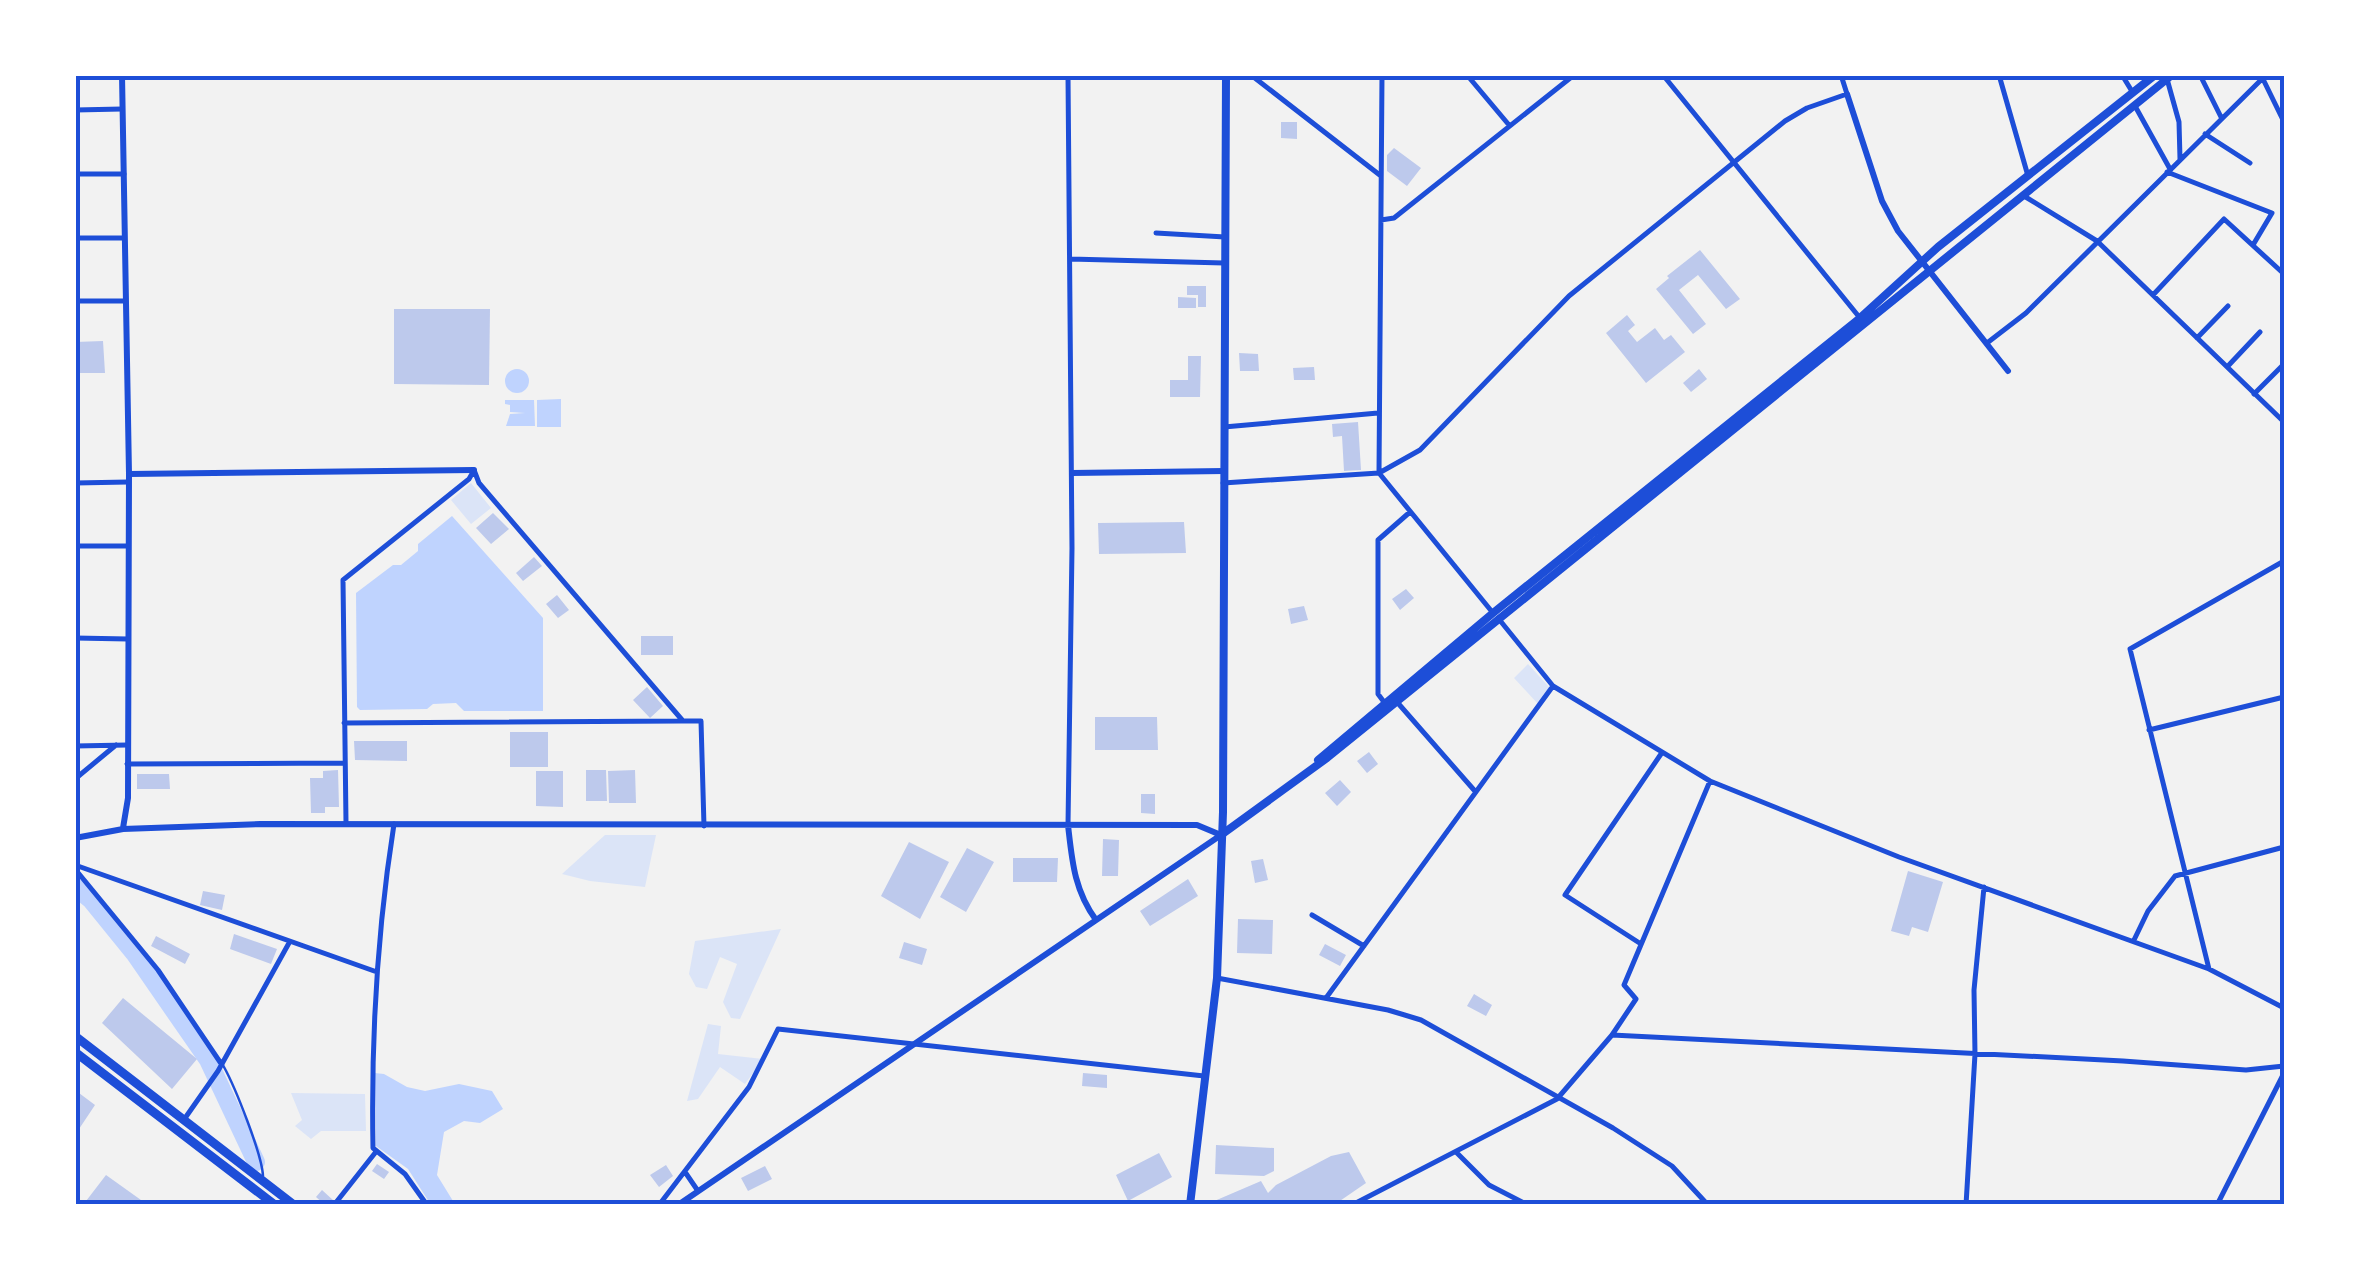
<svg xmlns="http://www.w3.org/2000/svg" width="2359" height="1280" viewBox="0 0 2359 1280" font-family="'DM Sans',sans-serif">
	<style>
		.green { fill: #dbe4f7 }
		.water { fill: #bfd3fe }
		.lines { fill: none; stroke-linecap: round; stroke-linejoin: round }
		.river { stroke: #bfd3fe; stroke-width: 18 }
		.building { fill: #bdc9ec }
		.service { stroke: #1d4ed8; stroke-width: 2.5 }
		.minor { stroke: #1d4ed8; stroke-width: 5 }
		.tertiary { stroke: #1d4ed8; stroke-width: 6 }
		.secondary { stroke: #1d4ed8; stroke-width: 8 }
		.primary { stroke: #1d4ed8; stroke-width: 8 }
		.trunk { stroke: #1d4ed8; stroke-width: 9 }
		.neatline { fill: none; stroke: #1d4ed8; stroke-width: 4 }
	</style>
	<rect width="100%" height="100%" fill="#f2f2f2"/>
	<path class="green" d="M471,483L491,508L471,524L451,500Z
		M1528,664L1550,688L1538,704L1514,678Z
		M605,835H656L645,887L590,881L562,874Z
		M781,929L740,1019L731,1018L723,1002L737,964L720,957L707,989L696,987L689,974L695,941Z
		M708,1024L721,1026L718,1054L763,1059L745,1084L720,1067L698,1099L687,1101Z
		M291,1093L365,1094L366,1131H321L311,1139L295,1126L302,1120Z"/>
	<path class="water" d="M505 381a12 12 0 1 1 24 0a12 12 0 1 1-24 0Z
		M561,399V427H537V400Z
		M505,400H534L535,426H506L510,414L525,413L510,412V405L505,404Z
		M452,516L543,618V711H464L456,703L433,704L427,709L360,710L357,707L356,593L393,565H401L418,551V544Z
		M375,1073L384,1074L407,1087L425,1091L459,1084L492,1091L503,1109L480,1123L464,1121L444,1132L437,1175L453,1201L431,1205L408,1169L376,1146Z"/>
	<g class="lines">
		<path class="river" d="M75,887L91,900L134,953L208,1060L256,1162"/>
	</g>
	<path class="building" d="M1281,122H1297V139L1281,138Z
		M1394,148L1421,168L1407,186L1387,171V155Z
		M1700,250L1740,299L1726,309L1698,275L1679,290L1706,324L1693,334L1656,289L1669,278L1667,276Z
		M1187,286H1206V307H1198V295H1187Z
		M1178,297L1196,298V308H1178Z
		M394,309H490L489,385L394,384Z
		M1627,315L1635,325L1628,331L1637,342L1655,328L1664,340L1671,335L1685,352L1646,383L1606,333Z
		M103,341L105,373H75V342Z
		M1239,353L1258,354L1259,371H1240Z
		M1188,356H1201L1200,397H1170V380H1188Z
		M1314,367L1315,380H1294L1293,368Z
		M1699,369L1707,379L1691,392L1683,383Z
		M1358,422L1361,470L1344,471L1342,436L1333,437L1332,424Z
		M493,513L509,529L491,544L476,528Z
		M1184,522L1186,553L1099,554L1098,523Z
		M534,557L542,566L523,581L516,573Z
		M1406,589L1414,598L1400,610L1392,599Z
		M557,595L569,610L558,618L546,604Z
		M1304,606L1308,620L1291,624L1288,609Z
		M641,636H673V655H641Z
		M647,687L663,706L650,718L633,700Z
		M1095,717H1157L1158,750H1095Z
		M510,732H548V767H510Z
		M354,741H407V761L355,760Z
		M1369,752L1378,764L1367,773L1357,761Z
		M338,770L339,807H325V813H311L310,778H323V771Z
		M586,770H606L607,801H586Z
		M635,770L636,803H609L608,771Z
		M536,771H563V807L536,806Z
		M137,774H169L170,789H137Z
		M1340,780L1351,792L1337,806L1325,793Z
		M1141,794H1155V814L1141,813Z
		M1103,839L1119,840L1118,876H1102Z
		M909,842L949,862L920,919L881,896Z
		M967,848L994,862L966,912L940,897Z
		M1013,858H1058L1057,882H1013Z
		M1263,859L1268,880L1255,883L1251,861Z
		M1908,871L1943,882L1928,932L1912,927L1909,936L1891,931Z
		M1188,879L1198,896L1150,926L1140,911Z
		M203,891L225,895L222,910L200,905Z
		M1238,919L1273,920L1272,954L1237,953Z
		M234,934L277,949L271,964L230,949Z
		M156,936L190,954L185,964L151,946Z
		M904,942L927,949L922,965L899,958Z
		M1325,944L1346,955L1340,966L1319,955Z
		M1474,994L1492,1005L1486,1016L1467,1006Z
		M123,998L197,1059L172,1089L102,1023Z
		M1083,1073L1107,1075V1088L1082,1086Z
		M75,1090L95,1105L75,1135Z
		M1216,1145L1274,1148V1171L1264,1176L1215,1174Z
		M1349,1152L1366,1183L1334,1205H1205L1261,1181L1268,1193L1276,1185L1331,1156Z
		M1159,1153L1172,1177L1128,1201L1116,1175Z
		M377,1164L389,1172L384,1179L372,1171Z
		M666,1165L673,1176L659,1187L650,1175Z
		M765,1166L772,1179L748,1191L741,1178Z
		M106,1175L148,1205H83Z
		M322,1190L334,1201L330,1205H325L316,1197Z"/>
	<g class="lines">
		<path class="service" d="M224,1067C235,1087 262,1154 263,1176"/>
		<path class="minor" d="M1251,75L1381,176
			M1382,75L1379,473L1420,450L1569,296L1785,121L1807,108L1847,94L1841,75
			M1467,75L1509,125
			M1663,75L1860,318
			M1999,75L2028,176
			M2122,75L2133,93
			M2200,75L2221,117
			M2262,77L2284,122
			M2167,79L2179,122L2180,159
			M2135,106L2170,169
			M75,110L122,109
			M2205,134L2250,163
			M2167,172L2272,213L2253,245
			M75,174H124
			M2024,196L2097,241L2284,422
			M1381,220L1394,218L1574,75
			M1156,233L1225,237
			M75,238H124
			M1070,259L1224,263
			M2153,295L2224,219L2284,274
			M75,301H124
			M2197,338L2228,306
			M1987,343L2026,313L2266,75
			M2228,366L2260,332
			M2254,394L2284,364
			M1224,427L1378,413
			M474,470L479,483L683,721H701L704,826
			M75,483L128,482
			M1223,483L1379,473L1493,613
			M75,546H128
			M1498,618L1553,686L1710,781L1899,857L2209,969L2284,1008
			M75,638L128,639
			M1384,702L1378,694V540L1410,512
			M1397,702L1474,790
			M344,723L681,721
			M2149,730L2284,697
			M75,746L127,745
			M127,764L344,763
			M75,779L116,745
			M346,823L343,580L469,479L473,472
			M394,824C377,932 371,1040 373,1148L405,1174L427,1205
			M1068,825L1072,548L1068,75
			M75,865L377,972
			M75,869L158,970L222,1065
			M1312,915L1364,946
			M2134,940L2148,911L2175,876L2284,847
			M1641,944L1565,895L1661,754
			M2209,969L2130,649L2284,561
			M1217,978L1388,1010L1421,1020L1613,1128L1672,1166L1708,1205
			M1326,998L1553,686
			M1612,1035L2123,1061L2246,1070L2284,1066
			M183,1121L218,1071L289,943
			M1457,1153L1489,1185L1528,1205
			M685,1172L698,1191
			M334,1205L375,1153
			M659,1205L749,1087L778,1029L1204,1076
			M1352,1205L1557,1099L1612,1035L1636,999L1624,985L1710,781
			M1966,1205L1975,1054L1974,990L1984,887
			M2217,1205L2284,1073"/>
		<path class="tertiary" d="M122,75L129,474L128,798L123,828
			M1847,94L1882,201L1898,231L2008,371
			M1072,473L1224,471
			M129,474L474,470
			M1068,825C1072,860 1074,890 1096,920
			M75,838L123,829L260,824L1197,825L1221,835L678,1205"/>
		<path class="secondary" d="M1318,760L1493,613L1860,318L1938,247L2155,75
			M1221,835L1327,758L2172,75"/>
		<path class="primary" d="M1190,1205L1217,978L1223,812L1226,75"/>
		<path class="trunk" d="M75,1036L294,1205
			M75,1052L275,1205"/>
	</g>
	<rect width="2359" height="1280" fill="none" stroke="#ffffff" stroke-width="155"/>
	<rect x="78" y="78" width="2204" height="1124" class="neatline"/>
</svg>
